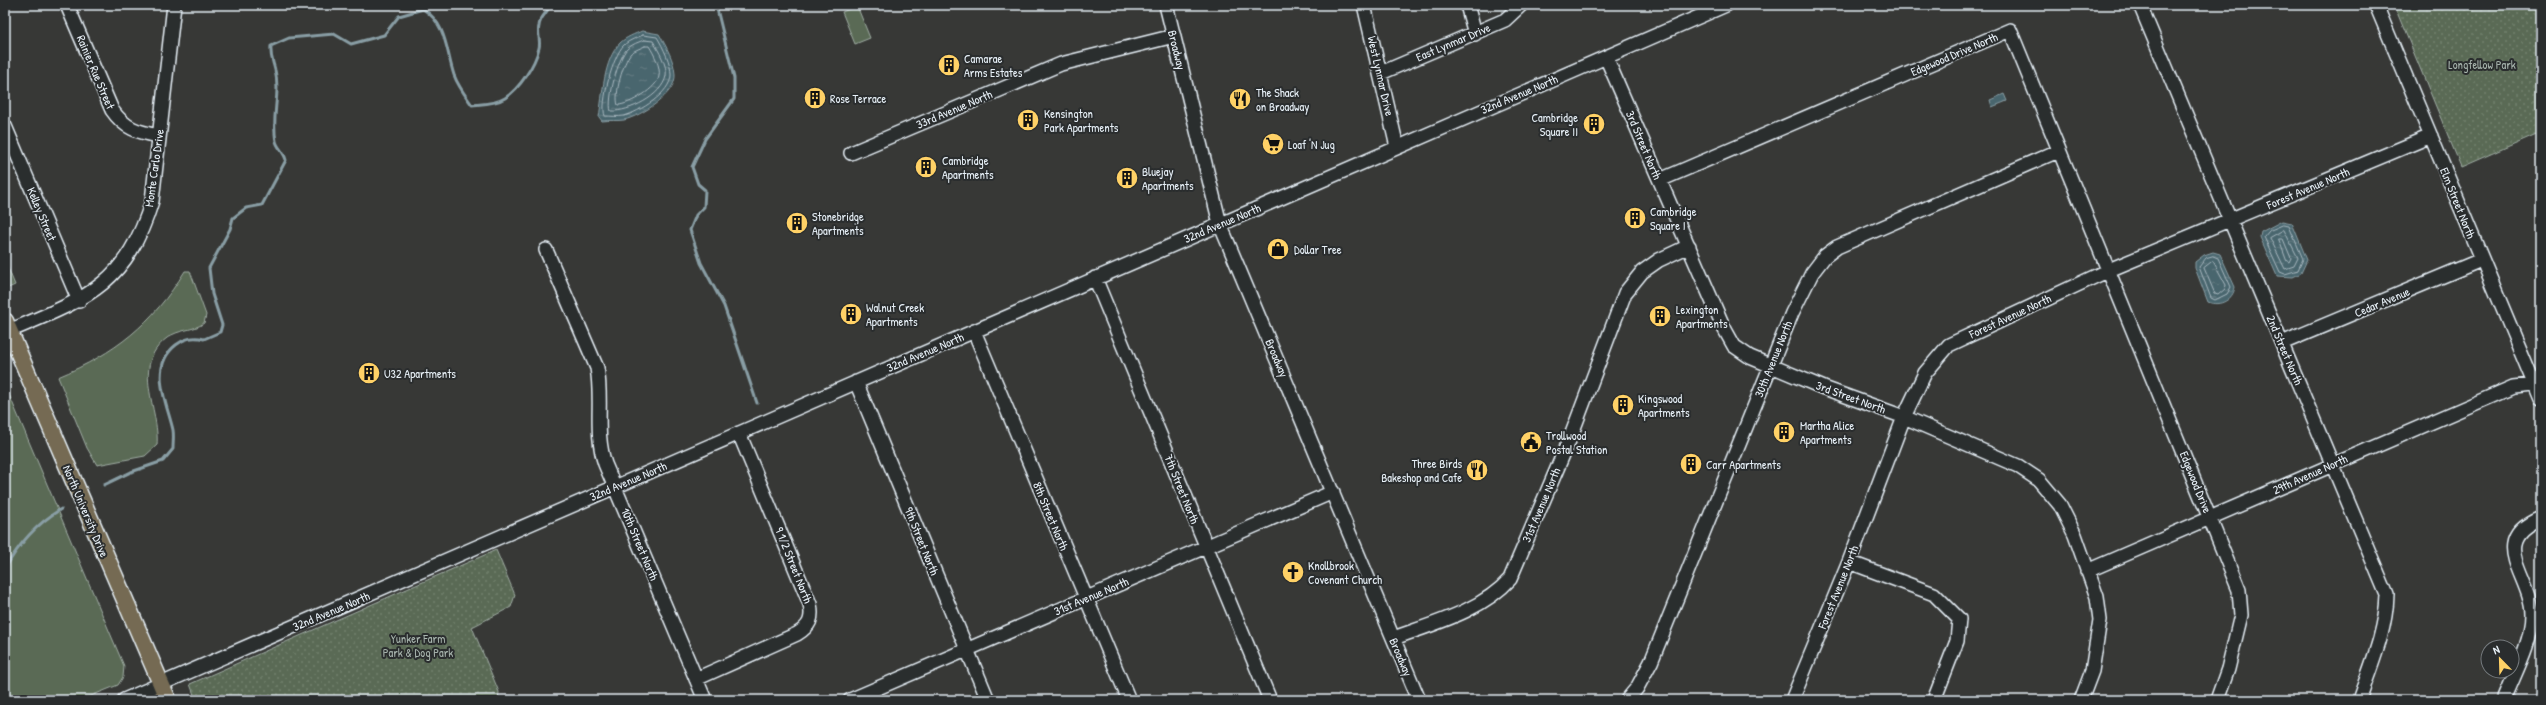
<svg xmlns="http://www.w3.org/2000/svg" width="2546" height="705" viewBox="0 0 2546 705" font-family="'Patrick Hand',sans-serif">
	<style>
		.grass { fill: #5a6b54; stroke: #a1aea6 }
		.forest { fill: url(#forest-crowns); stroke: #a1aea6 }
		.park { fill: url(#park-dots); stroke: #a1aea6 }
		.water { fill: url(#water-ripples); stroke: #899ea5 }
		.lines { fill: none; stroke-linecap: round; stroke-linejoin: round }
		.shore { stroke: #a9b9c1; stroke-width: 1 }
		.stream { stroke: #899ea5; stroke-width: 3 }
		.minor-casing { stroke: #e8f1f8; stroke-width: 16 }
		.major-casing { stroke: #e8f1f8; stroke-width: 19 }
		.minor { stroke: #2a2d2e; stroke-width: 13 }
		.major { stroke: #746b52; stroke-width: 16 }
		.labels { text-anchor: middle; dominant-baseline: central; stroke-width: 4; stroke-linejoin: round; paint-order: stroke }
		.street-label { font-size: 12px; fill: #e8f1f8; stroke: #2a2d2e }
		.poi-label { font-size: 12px; fill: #e8f1f8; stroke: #2a2d2e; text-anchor: start }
		.park-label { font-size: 12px; fill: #a8b5ae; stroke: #2a2d2e }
	</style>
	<defs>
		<pattern id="forest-crowns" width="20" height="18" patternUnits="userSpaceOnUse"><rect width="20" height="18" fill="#5a6b54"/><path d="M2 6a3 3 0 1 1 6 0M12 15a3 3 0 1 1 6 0" fill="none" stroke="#72816d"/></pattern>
		<pattern id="park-dots" width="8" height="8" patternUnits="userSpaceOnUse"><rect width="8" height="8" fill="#5a6b54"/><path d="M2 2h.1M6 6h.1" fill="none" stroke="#72816d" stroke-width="1.8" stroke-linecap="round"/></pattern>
		<pattern id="water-ripples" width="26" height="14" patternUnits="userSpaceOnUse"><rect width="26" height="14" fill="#4a666e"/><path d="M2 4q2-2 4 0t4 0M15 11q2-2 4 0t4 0" fill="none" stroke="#647c83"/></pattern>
	</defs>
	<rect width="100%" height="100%" fill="#373836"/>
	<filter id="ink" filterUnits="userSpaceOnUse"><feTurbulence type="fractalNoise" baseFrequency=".025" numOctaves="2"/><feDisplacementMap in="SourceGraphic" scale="8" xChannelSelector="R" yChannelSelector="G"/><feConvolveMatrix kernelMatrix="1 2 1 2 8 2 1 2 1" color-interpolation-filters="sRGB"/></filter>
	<g filter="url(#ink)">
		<path class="grass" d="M857,6L870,38L855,44L842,12Z
			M190,271L206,315L204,323C194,331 178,329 167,338C130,366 160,408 157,445L145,456L97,465L87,448L58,377C116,353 152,324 185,271Z
			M5,385L124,666L123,677L118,685L81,700H5Z"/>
		<path class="forest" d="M5,261L15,285L6,289L5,285Z"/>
		<path class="park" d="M2394,5H2541V132L2461,167Z
			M496,550L515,595L511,607L472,627L499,692L498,700H196L190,684Z"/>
		<path class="water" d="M642,31L659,34C666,46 674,60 675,74C677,94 641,116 624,120C618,121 609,120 602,121L599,117C603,94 603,61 620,43C626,37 635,34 642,31Z
			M2004,94L2007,101L1992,107L1990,100Z
			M2282,221L2292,223L2307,260L2301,273L2293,277L2277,276L2260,237L2261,232Z
			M2213,252L2220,254L2235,287C2233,300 2220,307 2208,302L2195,268V262L2204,255Z"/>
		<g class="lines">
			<path class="shore" d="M643,35L657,37C663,47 671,63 671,75C671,93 639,112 624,116C618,117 611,116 605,116C600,104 613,55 624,45C629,40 637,38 643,35Z
				M644,40L653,41C658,50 668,66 666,76C662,96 629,112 611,111C607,100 618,58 627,49C632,44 639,42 644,40Z
				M645,46H649C654,54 661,67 659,76C658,88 629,105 618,105C614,95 623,62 631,53C635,50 641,48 645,46Z
				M2283,225L2289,226L2303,259L2298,270L2285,274L2280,272L2264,237L2269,231Z
				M2284,230L2298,258L2294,266L2285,269L2270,238Z
				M2279,239H2283L2291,258L2289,262L2287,261Z
				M2213,256L2218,258L2231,287L2227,294L2215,300L2211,298L2199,267L2206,258Z
				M2213,261L2226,285L2225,289L2218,295L2215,294L2204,268Z"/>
			<path class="stream" d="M716,5L734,78V99L705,139L692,167L698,184L705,190L704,207L696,215L690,230L701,263L724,306L757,403
				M104,485L131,472L163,461L173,449C173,443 174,436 173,430C167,403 148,367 176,345C185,338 193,336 204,339L220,332L222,325L212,294L209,268L230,229L233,218L246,208L262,205L286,160C284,152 277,147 276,141C271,117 281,94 275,70C273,61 270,57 271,46L289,38L334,34L351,44L384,35L399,16L423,9C447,24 446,51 454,75C458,86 465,95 472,105C482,104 496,104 505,98C520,88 535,65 539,48C541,41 537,33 539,26C540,16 548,13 550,5
				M5,569C18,545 38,523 61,509"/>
			<g class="minor-casing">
				<path id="minor" d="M67,5L112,110C125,129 138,132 159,136
					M1166,5L1220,224L1419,700
					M1364,5L1397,147
					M1467,5L1475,34
					M2140,5L2387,595C2386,632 2371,665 2359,700
					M2376,5L2541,400
					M1606,57L1724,328L1734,346L1750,357L1824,388L1904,417L2018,466L2039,480L2060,505L2075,535L2097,597L2100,620L2092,671L2081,700
					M1381,73L1505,20L1521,5
					M5,126L79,301
					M851,153L1061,64L1174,36
					M1660,180L2010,30L2239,590L2241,615L2228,669L2217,700
					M546,250L597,368C603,400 594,432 605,464L705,700
					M1095,278L1270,700
					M9,331C85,299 126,286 152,201L174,5
					M974,331L1129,700
					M2282,343L2481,260
					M856,382L988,700
					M1849,562L1934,594L1959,619L1957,641L1934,700
					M2087,571L2513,387L2541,384
					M1394,638C1432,624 1482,611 1510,579L1571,436L1625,293L1642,272L1659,260L1689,246
					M696,679L797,634C810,626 813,619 810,604L739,433
					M124,700L1726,5
					M850,700L1333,492
					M1627,700L1637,688L1651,662L1792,313L1812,273L1825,256L1837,247L2058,151
					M1792,700L1849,562L1904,417L1925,373L1949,345L2109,270L2431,136
					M2504,700C2514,674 2532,643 2532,615C2532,576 2485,541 2541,518"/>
			</g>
			<g class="major-casing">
				<path id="major" d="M5,321L168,700"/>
			</g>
			<use href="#minor" class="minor"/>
			<use href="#major" class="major"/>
		</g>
	</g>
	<defs>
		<g id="building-disc" transform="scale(1.15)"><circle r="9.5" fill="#ffd166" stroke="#2a2d2e"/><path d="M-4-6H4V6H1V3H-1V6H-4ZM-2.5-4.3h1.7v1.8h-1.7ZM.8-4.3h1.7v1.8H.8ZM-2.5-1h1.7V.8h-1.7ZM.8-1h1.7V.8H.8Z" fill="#111"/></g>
		<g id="restaurant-disc" transform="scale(1.15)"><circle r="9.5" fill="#ffd166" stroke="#2a2d2e"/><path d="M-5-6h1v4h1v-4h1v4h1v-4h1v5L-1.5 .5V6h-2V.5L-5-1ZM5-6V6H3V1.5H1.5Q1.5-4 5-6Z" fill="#111"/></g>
		<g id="supermarket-disc" transform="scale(1.15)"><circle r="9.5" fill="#ffd166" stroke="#2a2d2e"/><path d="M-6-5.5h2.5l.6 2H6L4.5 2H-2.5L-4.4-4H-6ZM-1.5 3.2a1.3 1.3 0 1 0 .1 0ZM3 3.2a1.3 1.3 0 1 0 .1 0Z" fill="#111"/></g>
		<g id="shop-disc" transform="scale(1.15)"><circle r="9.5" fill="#ffd166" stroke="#2a2d2e"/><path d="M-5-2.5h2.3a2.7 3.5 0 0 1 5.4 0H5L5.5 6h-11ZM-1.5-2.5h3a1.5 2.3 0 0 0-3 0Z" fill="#111"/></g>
		<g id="civic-disc" transform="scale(1.15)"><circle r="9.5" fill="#ffd166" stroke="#2a2d2e"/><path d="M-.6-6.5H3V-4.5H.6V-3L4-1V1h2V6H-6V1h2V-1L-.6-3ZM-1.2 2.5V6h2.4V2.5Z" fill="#111"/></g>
		<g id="church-disc" transform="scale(1.15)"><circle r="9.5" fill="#ffd166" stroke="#2a2d2e"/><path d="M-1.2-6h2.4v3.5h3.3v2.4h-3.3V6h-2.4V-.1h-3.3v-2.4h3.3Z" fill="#111"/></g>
	</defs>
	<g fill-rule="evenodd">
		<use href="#building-disc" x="949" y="65"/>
		<use href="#building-disc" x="815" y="98"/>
		<use href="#restaurant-disc" x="1240" y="99"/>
		<use href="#building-disc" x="1028" y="120"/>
		<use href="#building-disc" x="1594" y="124"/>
		<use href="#supermarket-disc" x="1273" y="144"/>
		<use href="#building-disc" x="926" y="167"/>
		<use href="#building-disc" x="1127" y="178"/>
		<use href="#building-disc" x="1635" y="218"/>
		<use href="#building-disc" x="797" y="223"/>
		<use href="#shop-disc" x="1278" y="249"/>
		<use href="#building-disc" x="851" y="314"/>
		<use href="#building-disc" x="1660" y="316"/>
		<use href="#building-disc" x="369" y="373"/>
		<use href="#building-disc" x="1623" y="405"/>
		<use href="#building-disc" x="1784" y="432"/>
		<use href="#civic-disc" x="1531" y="442"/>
		<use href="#building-disc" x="1691" y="464"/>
		<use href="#restaurant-disc" x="1477" y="470"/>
		<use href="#church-disc" x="1293" y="572"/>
	</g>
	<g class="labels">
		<g class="street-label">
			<text transform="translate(1453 42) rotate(-23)">East Lynmar Drive</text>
			<text transform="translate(1177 50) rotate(76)">Broadway</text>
			<text transform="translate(1954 54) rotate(-23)">Edgewood Drive North</text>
			<text transform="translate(96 72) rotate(67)">Rainier Rue Street</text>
			<text transform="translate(1381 76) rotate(77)">West Lynmar Drive</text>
			<text transform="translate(1519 94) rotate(-23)">32nd Avenue North</text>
			<text transform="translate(954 109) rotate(-23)">33rd Avenue North</text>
			<text transform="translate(1644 145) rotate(67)">3rd Street North</text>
			<text transform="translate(154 168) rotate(-82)">Monte Carlo Drive</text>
			<text transform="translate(2308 188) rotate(-23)">Forest Avenue North</text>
			<text transform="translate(2458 203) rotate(68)">Elm Street North</text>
			<text transform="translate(42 214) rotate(67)">Kelley Street</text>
			<text transform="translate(1222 223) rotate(-23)">32nd Avenue North</text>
			<text transform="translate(2382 302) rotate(-23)">Cedar Avenue</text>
			<text transform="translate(2010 316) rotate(-25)">Forest Avenue North</text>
			<text transform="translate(2285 350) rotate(67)">2nd Street North</text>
			<text transform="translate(925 352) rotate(-23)">32nd Avenue North</text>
			<text transform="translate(1277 358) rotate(67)">Broadway</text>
			<text transform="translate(1773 359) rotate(-68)">30th Avenue North</text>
			<text transform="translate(1851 397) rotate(20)">3rd Street North</text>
			<text transform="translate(2310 474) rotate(-24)">29th Avenue North</text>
			<text transform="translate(628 481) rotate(-23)">32nd Avenue North</text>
			<text transform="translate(2196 482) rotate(68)">Edgewood Drive</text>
			<text transform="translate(1182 489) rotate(68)">7th Street North</text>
			<text transform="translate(1541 505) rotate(-67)">31st Avenue North</text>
			<text transform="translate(86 511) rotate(67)">North University Drive</text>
			<text transform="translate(1051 516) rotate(67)">8th Street North</text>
			<text transform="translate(922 541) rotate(68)">9th Street North</text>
			<text transform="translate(640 544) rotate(67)">10th Street North</text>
			<text transform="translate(794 565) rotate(68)">9 1/2 Street North</text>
			<text transform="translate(1838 587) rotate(-68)">Forest Avenue North</text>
			<text transform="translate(1091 596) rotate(-23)">31st Avenue North</text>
			<text transform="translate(331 611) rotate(-23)">32nd Avenue North</text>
			<text transform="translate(1401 657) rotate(67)">Broadway</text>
		</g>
		<g class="poi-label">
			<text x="964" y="58">Camarae<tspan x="964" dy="14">Arms Estates</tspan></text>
			<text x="1256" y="92">The Shack<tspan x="1256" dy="14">on Broadway</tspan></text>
			<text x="830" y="98">Rose Terrace</text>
			<text x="1044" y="113">Kensington<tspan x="1044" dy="14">Park Apartments</tspan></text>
			<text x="1578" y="117" text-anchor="end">Cambridge<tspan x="1578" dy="14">Square II</tspan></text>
			<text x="1288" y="144">Loaf 'N Jug</text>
			<text x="942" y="160">Cambridge<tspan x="942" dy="14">Apartments</tspan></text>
			<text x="1142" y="171">Bluejay<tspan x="1142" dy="14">Apartments</tspan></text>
			<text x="1650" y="211">Cambridge<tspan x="1650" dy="14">Square I</tspan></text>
			<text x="812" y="216">Stonebridge<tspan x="812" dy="14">Apartments</tspan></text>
			<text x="1294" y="249">Dollar Tree</text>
			<text x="866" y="307">Walnut Creek<tspan x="866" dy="14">Apartments</tspan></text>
			<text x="1676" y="309">Lexington<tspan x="1676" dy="14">Apartments</tspan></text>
			<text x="384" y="373">U32 Apartments</text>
			<text x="1638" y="398">Kingswood<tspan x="1638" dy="14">Apartments</tspan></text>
			<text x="1800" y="425">Martha Alice<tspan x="1800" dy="14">Apartments</tspan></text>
			<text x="1546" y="435">Trollwood<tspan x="1546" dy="14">Postal Station</tspan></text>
			<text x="1462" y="463" text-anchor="end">Three Birds<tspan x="1462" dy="14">Bakeshop and Cafe</tspan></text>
			<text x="1706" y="464">Carr Apartments</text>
			<text x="1308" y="565">Knollbrook<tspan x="1308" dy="14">Covenant Church</tspan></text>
		</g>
		<g class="park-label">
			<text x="2482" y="64">Longfellow Park</text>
			<text x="418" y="638">Yunker Farm<tspan x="418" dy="14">Park &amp; Dog Park</tspan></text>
		</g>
	</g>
	<rect width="2546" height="705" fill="none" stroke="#2a2d2e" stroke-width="20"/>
	<rect x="10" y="10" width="2526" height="685" fill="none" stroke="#e8f1f8" stroke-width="1.5" filter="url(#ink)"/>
	<g transform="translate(2500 659) rotate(337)"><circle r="19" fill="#2a2d2e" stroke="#767b7f"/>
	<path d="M0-3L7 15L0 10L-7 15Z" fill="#ffd166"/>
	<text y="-6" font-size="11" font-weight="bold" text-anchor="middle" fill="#e8f1f8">N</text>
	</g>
</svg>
